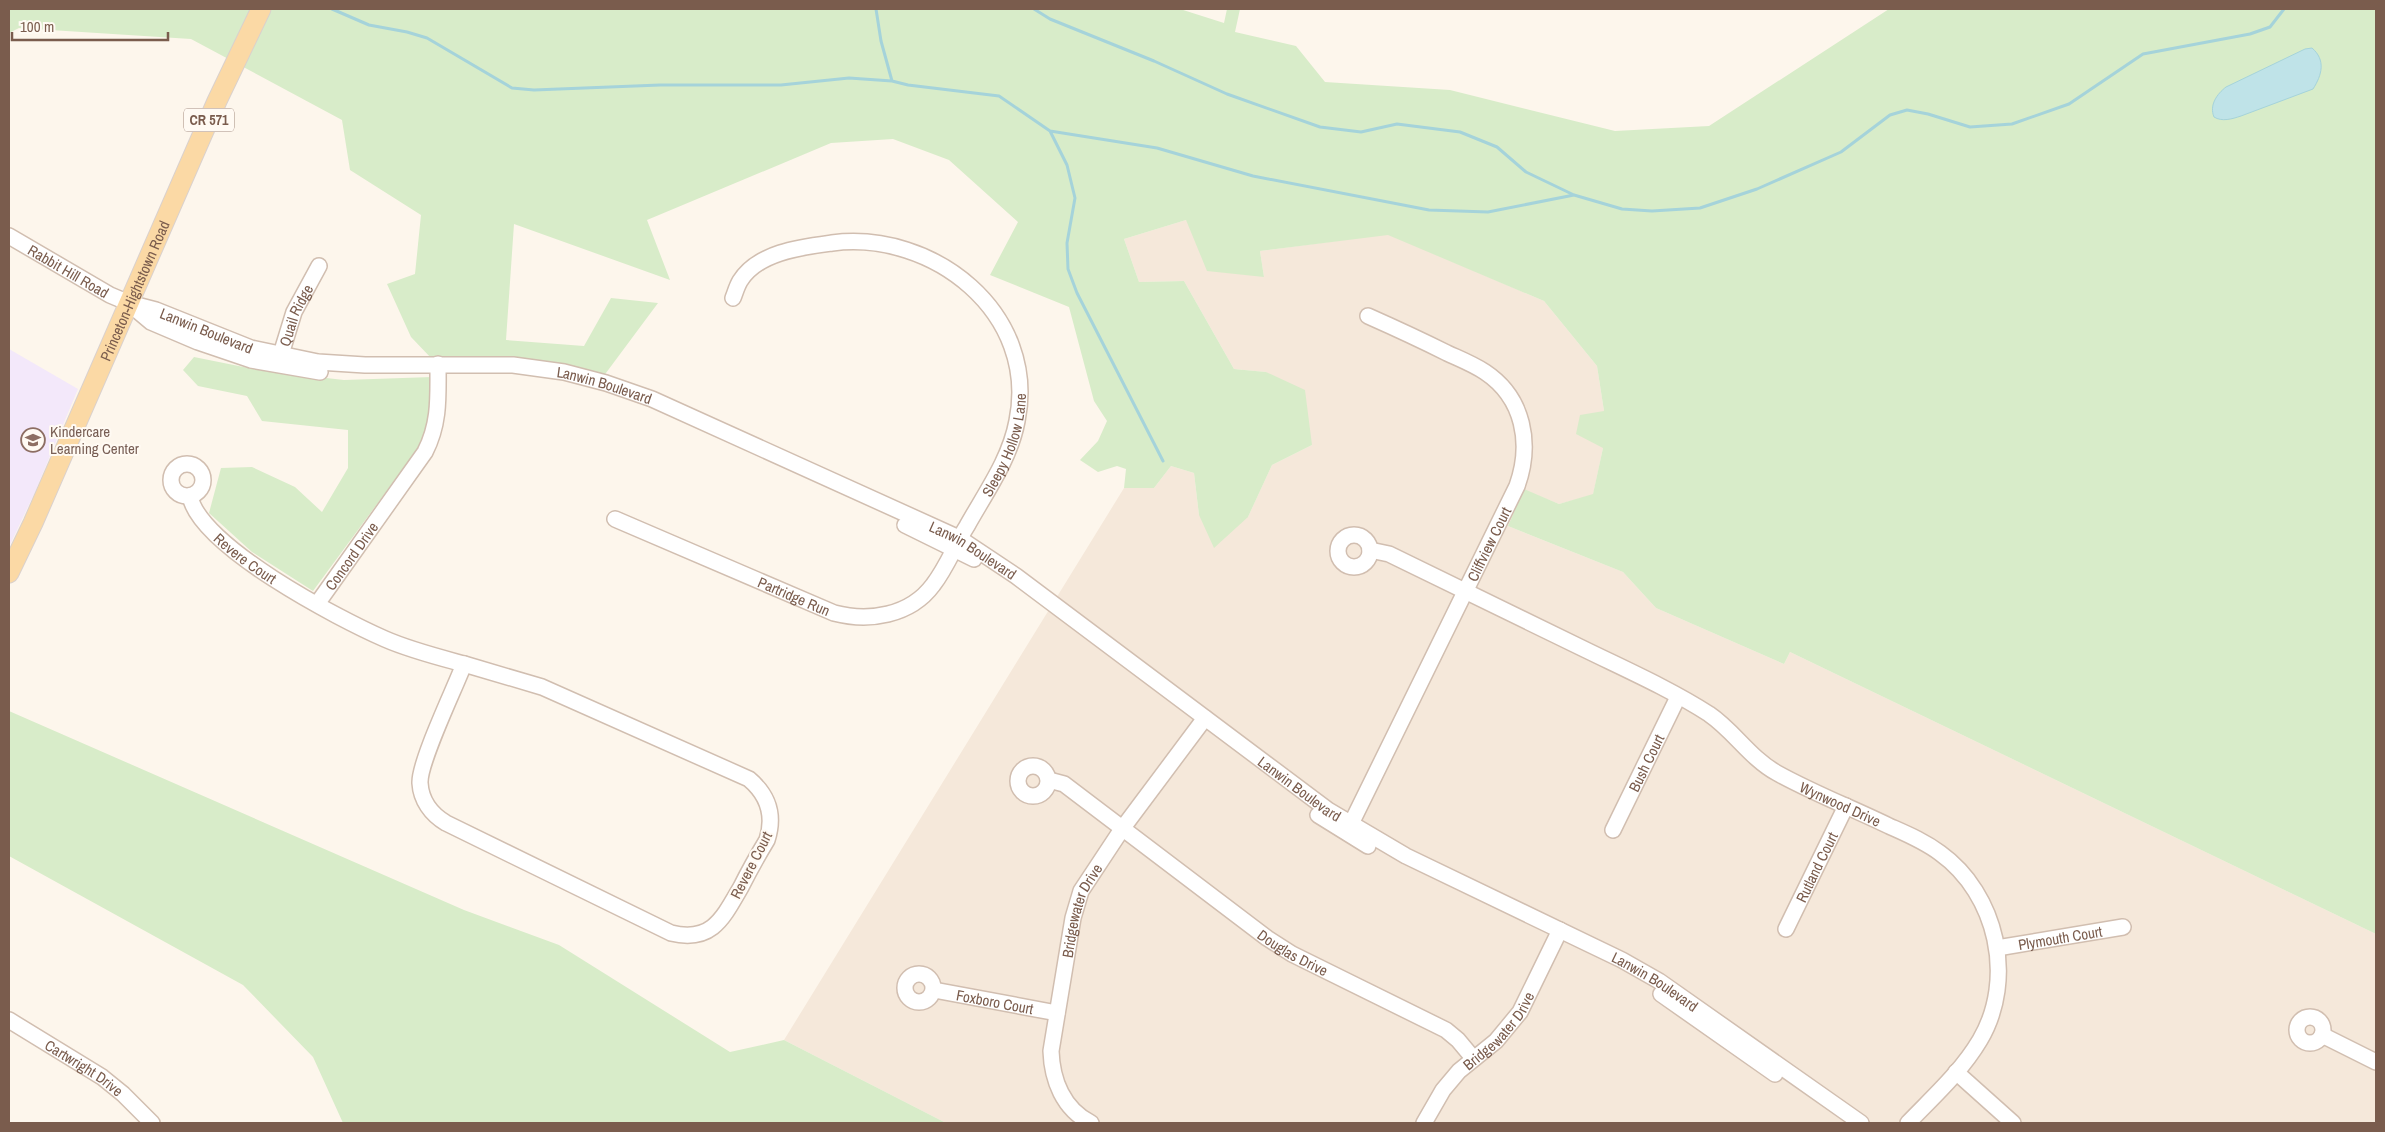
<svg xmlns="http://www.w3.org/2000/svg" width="2385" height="1132" viewBox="0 0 2385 1132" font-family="'Archivo Narrow',sans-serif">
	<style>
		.residential { fill: #f5e8da }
		.education { fill: #f3e8fa }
		.green { fill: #d8ecc9 }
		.water { fill: #bfe3e8; stroke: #a5d3da }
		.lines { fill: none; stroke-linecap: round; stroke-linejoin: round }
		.stream { stroke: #a5d3da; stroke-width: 3 }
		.minor-casing { stroke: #d1beb0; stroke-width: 18 }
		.major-casing { stroke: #dad1cd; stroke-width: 21 }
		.minor { stroke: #fff; stroke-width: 15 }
		.major { stroke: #fbd9a5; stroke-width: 19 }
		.labels { text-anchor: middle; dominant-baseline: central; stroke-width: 4; stroke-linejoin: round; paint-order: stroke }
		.shield { fill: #fffaf3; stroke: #a28b7f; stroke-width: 1 }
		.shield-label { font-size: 14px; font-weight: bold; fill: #7a5c4d }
		.street-label { font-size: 15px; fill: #7a5c4d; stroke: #fffaf3 }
		.education-label { font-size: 15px; fill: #785e54; stroke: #fffaf3; text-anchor: start }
	</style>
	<rect width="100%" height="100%" fill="#fdf6ec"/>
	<path class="residential" d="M1186,220L1264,277L1260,251L1388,234L1544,301L1597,366L1604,411L1603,448L1593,495L1559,504L1524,490L1508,526L1623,572L1656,608L1784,664L1790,652L2376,934V1123H946L784,1040L1124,488H1154L1171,466L1194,473L1199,515L1248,517L1272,465L1312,445L1266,372L1234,369L1184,281L1139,282L1124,239Z"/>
	<path class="education" d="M9,349L78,389L35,492L9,547Z"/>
	<path class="green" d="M9,9H1180L1224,23L1227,9H1240L1235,32L1296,46L1325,82L1450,90L1615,131L1709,126L1889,9H2376V934L1790,652L1784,664L1656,608L1623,572L1508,526L1524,489L1559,504L1593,494L1603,448L1576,434L1580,415L1604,411L1597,366L1544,301L1388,235L1260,251L1264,277L1207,271L1186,220L1124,239L1139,282L1184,281L1234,369L1266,372L1305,390L1312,445L1272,465L1248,517L1214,548L1199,515L1194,473L1171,466L1154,488H1124L1126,469L1117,466L1098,472L1080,460L1098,441L1107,421L1094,401L1069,307L990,275L1018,222L949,160L893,139L831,143L647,220L670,280L514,224L506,340L584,346L611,298L658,303L603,377L432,359L411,337L387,284L415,274L421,215L350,170L342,120L191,39L19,28L9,33Z
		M194,357L264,371L344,380L432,377L431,411L422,443L313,591L252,552L209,513L221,468L252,467L295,487L322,512L348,468V430L262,421L247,396L198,386L183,370Z
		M9,711L464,910L559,945L730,1052L784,1040L946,1123H343L313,1057L243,985L9,856Z"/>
	<path class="water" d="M2312,48C2326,60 2322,75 2313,89L2241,116C2232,119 2222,122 2214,117C2209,105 2217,94 2226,87L2305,49Z"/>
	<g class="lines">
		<path class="stream" d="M332,9L369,25L407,32L427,38L512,88L534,90L660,85H781L849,78L892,81L908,85L999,96L1050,131L1157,148L1253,176L1429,210L1488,212L1574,195
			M876,9L881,41L892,81
			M1034,9L1050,19L1154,61L1227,94L1320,127L1361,132L1397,124L1460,132L1497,147L1526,172L1574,195L1622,209L1652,211L1700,208L1757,189L1841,152L1890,115L1907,110L1928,114L1970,127L2012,124L2069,104L2143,54L2250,34L2270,27L2284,9
			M1050,131L1067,165L1075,198L1067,243L1068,269L1077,293L1163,461"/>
		<g class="minor-casing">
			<g id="minor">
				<path id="s1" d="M9,236L110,295L129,303L156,310L251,348L318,362L365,365H513L564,372L606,383L652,399L959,538L1016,576L1328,810L1406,856L1622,960L1659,981L1861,1123"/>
				<path d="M132,306L151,322L198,342L251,360L320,372"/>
				<path id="s2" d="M278,364L294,312L319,266"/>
				<circle cx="187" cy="480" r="16"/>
				<path id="s3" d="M190,496C199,546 339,619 385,639C410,650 438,657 464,664"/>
				<path id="s4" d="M615,519L834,613C869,622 910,616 933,585C947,567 955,545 967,526C986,492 1010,459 1017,421C1039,313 933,230 832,243C802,247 758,252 740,281C737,286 735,293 733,298"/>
				<path d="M905,525L974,559"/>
				<circle cx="1354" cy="551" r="16"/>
				<path id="s5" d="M1370,550L1389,554C1455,586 1521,618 1586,650C1627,670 1670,689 1709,714C1734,731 1750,758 1777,773C1813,793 1852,808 1889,826C1907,834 1924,841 1940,853C1997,894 2016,979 1980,1040C1961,1072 1933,1097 1908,1123"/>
				<path id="s6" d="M317,604L425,452C440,423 438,396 438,364"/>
				<path d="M464,664L542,687L749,779C768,795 775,815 767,840C758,855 749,871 741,887C723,918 712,943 671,933L446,823C431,814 421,800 420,783C419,762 455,688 464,664Z"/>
				<circle cx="1033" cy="781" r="15"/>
				<path id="s7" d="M1049,780L1064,784L1267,938L1292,954L1446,1030L1458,1040L1473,1058"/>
				<path d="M1318,815L1368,846"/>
				<path id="s8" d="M1613,830L1678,697"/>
				<path id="s9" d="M1347,832L1517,486C1532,444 1524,398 1485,372C1473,364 1460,359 1447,353C1421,340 1395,328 1368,316"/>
				<path id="s10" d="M1786,929L1846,806"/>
				<path id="s11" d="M1997,948L2123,927"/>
				<circle cx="919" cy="988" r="14"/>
				<path id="s12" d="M934,990L1057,1013"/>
				<path d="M1661,994L1775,1074"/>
				<circle cx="2310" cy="1030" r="13"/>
				<path id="s13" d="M9,1020L102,1077L123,1094L152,1123"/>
				<path d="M2322,1035L2376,1062"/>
				<path d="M1956,1072L2013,1123"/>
				<path id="s14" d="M1091,1123C1063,1109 1052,1080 1051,1051L1073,918L1081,891L1122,829L1205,718"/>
				<path id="s15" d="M1424,1123L1443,1090L1459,1071L1496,1041L1520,1012L1560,930"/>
			</g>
		</g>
		<g class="major-casing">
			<g id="major">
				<path id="s16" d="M9,573L33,523L217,101L261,9"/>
			</g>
		</g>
		<use href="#minor" class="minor"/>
		<use href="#major" class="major"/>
	</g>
	<defs>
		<g id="school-ring" transform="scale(1.25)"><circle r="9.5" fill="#fffaf3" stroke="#8d6e63" stroke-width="1.5"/><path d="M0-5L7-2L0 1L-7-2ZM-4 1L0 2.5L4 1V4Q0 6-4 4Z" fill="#8d6e63"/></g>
	</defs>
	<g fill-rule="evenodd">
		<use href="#school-ring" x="33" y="440"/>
	</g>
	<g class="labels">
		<rect class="shield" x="184" y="108.5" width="50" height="23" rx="4"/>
		<g class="shield-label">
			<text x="209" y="120">CR 571</text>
		</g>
		<g class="street-label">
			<text stroke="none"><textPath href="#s1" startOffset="69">Rabbit Hill Road</textPath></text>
			<text stroke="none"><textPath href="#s16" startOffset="309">Princeton-Hightstown Road</textPath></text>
			<text stroke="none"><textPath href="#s2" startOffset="52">Quail Ridge</textPath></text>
			<text stroke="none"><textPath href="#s1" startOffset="220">Lanwin Boulevard</textPath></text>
			<text stroke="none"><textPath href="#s1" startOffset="625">Lanwin Boulevard</textPath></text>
			<text stroke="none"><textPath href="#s4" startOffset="506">Sleepy Hollow Lane</textPath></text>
			<text stroke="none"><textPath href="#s9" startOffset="321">Cliffview Court</textPath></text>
			<text stroke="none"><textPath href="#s1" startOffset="1030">Lanwin Boulevard</textPath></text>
			<text stroke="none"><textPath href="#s3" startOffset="85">Revere Court</textPath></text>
			<text stroke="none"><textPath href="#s6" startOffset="59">Concord Drive</textPath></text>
			<text stroke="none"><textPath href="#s4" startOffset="195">Partridge Run</textPath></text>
			<text stroke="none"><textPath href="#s8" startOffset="75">Bush Court</textPath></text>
			<text stroke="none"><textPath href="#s1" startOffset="1435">Lanwin Boulevard</textPath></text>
			<text stroke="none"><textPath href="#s5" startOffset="538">Wynwood Drive</textPath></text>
			<text transform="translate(751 865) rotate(-63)">Revere Court</text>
			<text stroke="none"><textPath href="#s10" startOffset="69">Rutland Court</textPath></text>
			<text stroke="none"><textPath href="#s14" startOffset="231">Bridgewater Drive</textPath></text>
			<text stroke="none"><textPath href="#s11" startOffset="64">Plymouth Court</textPath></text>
			<text stroke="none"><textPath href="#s7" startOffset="300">Douglas Drive</textPath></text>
			<text stroke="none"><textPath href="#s1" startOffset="1840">Lanwin Boulevard</textPath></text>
			<text stroke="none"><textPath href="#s12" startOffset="62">Foxboro Court</textPath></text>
			<text stroke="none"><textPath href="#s15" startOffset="120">Bridgewater Drive</textPath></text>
			<text stroke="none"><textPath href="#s13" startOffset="89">Cartwright Drive</textPath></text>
		</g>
		<g class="education-label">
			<text x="50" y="431">Kindercare<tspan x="50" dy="17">Learning Center</tspan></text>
		</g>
	</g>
	<rect width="2385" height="1132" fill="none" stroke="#7a5c4d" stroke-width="20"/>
	<path d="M12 32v8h156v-8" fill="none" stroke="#7a5c4d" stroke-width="2.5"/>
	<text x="20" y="32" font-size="15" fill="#7a5c4d" stroke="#fffaf3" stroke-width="4" paint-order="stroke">100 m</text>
</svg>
